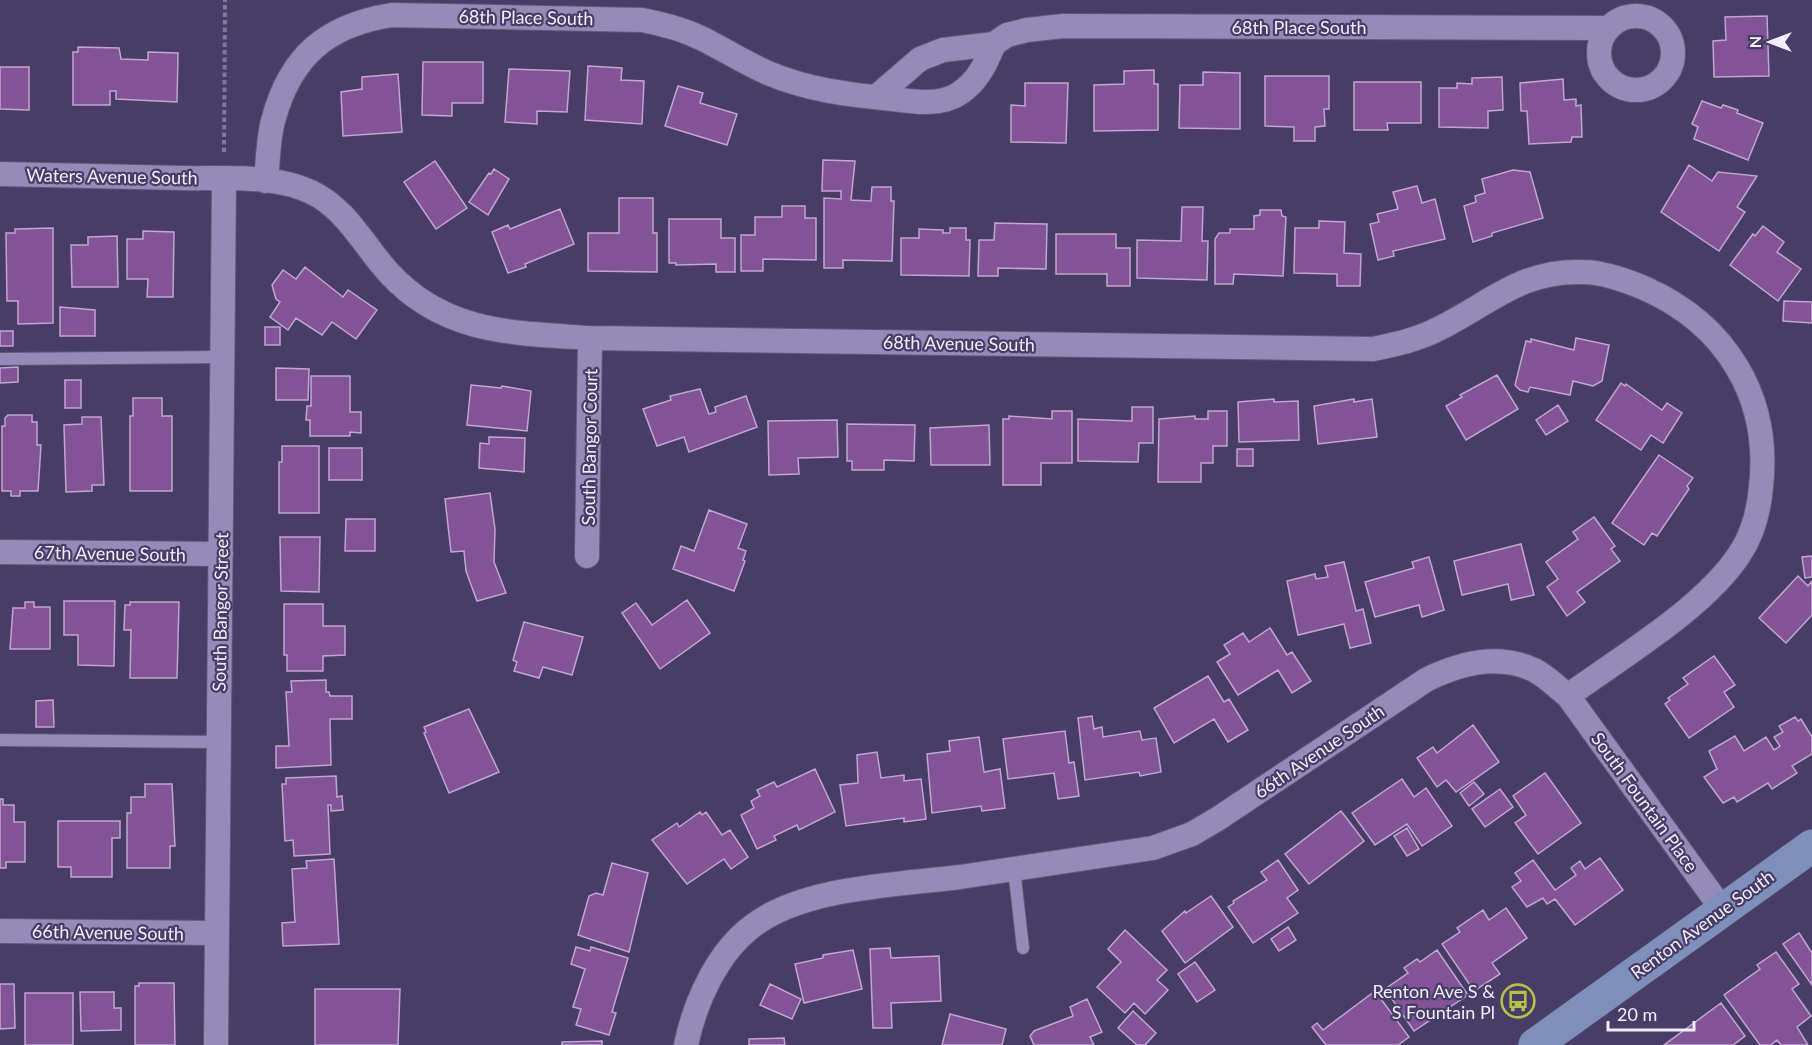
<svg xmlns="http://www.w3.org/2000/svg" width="1812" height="1045" viewBox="0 0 1812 1045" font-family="Lato,sans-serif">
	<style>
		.building { fill: #825397; stroke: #c2a5d0; stroke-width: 1.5 }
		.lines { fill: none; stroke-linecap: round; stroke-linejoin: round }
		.lane-casing { stroke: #615879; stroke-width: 14 }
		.street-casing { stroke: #615879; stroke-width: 26 }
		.secondary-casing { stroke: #615879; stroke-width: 34 }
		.path { stroke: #807899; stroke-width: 4; stroke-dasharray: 4.5 3; stroke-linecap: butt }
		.lane { stroke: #958bb9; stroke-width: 12 }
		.street { stroke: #958bb9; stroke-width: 24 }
		.secondary { stroke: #7e8fbc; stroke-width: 33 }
		.labels { text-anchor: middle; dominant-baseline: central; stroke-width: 4.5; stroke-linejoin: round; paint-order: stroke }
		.street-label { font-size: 18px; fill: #f1eefe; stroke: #473d66 }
		.poi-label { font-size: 18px; fill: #f1eefe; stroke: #473d66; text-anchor: end }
	</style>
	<rect width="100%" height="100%" fill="#473d66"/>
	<path class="building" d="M1767,16L1769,76L1714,77L1713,41L1726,40L1725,17Z
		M78,47L119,48L121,59L148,60V52L178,53L177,102L116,99V91H110V105H73V52H78Z
		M423,62H483V103H452V116L422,115Z
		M588,66L622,68L621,80L644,81L642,124L585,120Z
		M0,67H29V110L0,109Z
		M509,69L570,71L567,112L537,111V124L505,122Z
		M1154,70V84H1158V130L1094,131V85L1124,84V71Z
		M1203,72L1240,73V129L1179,128L1180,85H1203Z
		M398,74L402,132L343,136L341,92L362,89V77Z
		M1265,76H1329V109H1324L1325,126L1315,127V141H1294V127L1265,126Z
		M1502,77L1503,110L1488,111V128L1439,127V88H1457V83L1472,84V78Z
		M1563,79L1564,100L1576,99V106L1581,105L1582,137H1572L1571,142L1529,144L1527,111H1521L1520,83Z
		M1354,82H1421V123H1387L1388,130H1354Z
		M1025,83H1068L1066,143L1011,142V105L1025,106Z
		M678,86L703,93L700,103L737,114L727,145L665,126Z
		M1702,101L1721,108L1723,105L1738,110L1737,113L1763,123L1748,160L1694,139L1698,127L1692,124Z
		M823,160L855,161L851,200L871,201L872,187H891V201H894L892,261L843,260V268H824V198L841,199V191H822Z
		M435,161L467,208L436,229L404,182Z
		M1689,165L1712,181L1718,172L1757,176L1737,207L1745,212L1719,251L1661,212Z
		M494,169L509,179L488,215L469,202L489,173L491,174Z
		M1513,170L1530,172L1543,218L1492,233V236L1473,242L1464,206L1476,202L1475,196L1485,193L1482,179Z
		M1417,186L1422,203L1435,199L1445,239L1393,251L1394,256L1378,260L1370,224L1379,222L1377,214L1398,209L1393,192Z
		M619,198H653V233H657V272L588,271V233H619Z
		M782,206H805V218H816V260L763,259V271H741V235H755V217H782Z
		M1182,207H1203L1202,241H1208L1207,280L1137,278V240L1181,241Z
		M560,209L574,244L525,264L526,267L508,273L492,232L508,225L510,229Z
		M1260,210H1281L1282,216L1286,217L1283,276L1234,274L1233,284H1215V239L1219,233H1230V229H1254V216L1260,215Z
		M669,219H721V238H735V272H716V264L676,265V263H669Z
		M1319,221L1345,222L1344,253L1361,254L1360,286H1337V274L1294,273L1295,228H1319Z
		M995,223L1047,224L1046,269L998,268V276H978L979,240H994Z
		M1763,226L1784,242L1777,252L1801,269L1778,301L1730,265L1753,234L1755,236Z
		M53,228V323L18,324V301H7L6,233H15V229Z
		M950,228H966V240H970L969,276L901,275V238H919V229L943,230V233H950Z
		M143,231L174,232L173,297H147L148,279H127V239H143Z
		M1056,234H1116V248H1130V286H1107V274H1056Z
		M117,236L118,287H72L71,245H88V237Z
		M305,267L343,297L348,290L377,310L356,339L332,322L322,335L296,318L288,330L270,317L280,302L276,299L272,285L283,270L296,279Z
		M1784,301L1812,302V323L1783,321Z
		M60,307L95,310V336H60Z
		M265,327H280V345H265Z
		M0,331H13V346H0Z
		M1576,338L1609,345L1602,381L1593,386L1573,381L1570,395L1530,387L1528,392L1520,390L1515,385L1526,341L1531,342V339L1574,350Z
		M18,367V382L0,383V368Z
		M276,368L309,369L308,400H276Z
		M1497,375L1518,409L1466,440L1446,406L1462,397L1460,395Z
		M311,376H350V412H361V433L350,432V436H310V420H306L307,406H311Z
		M65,380H81V408H65Z
		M1621,383L1625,386L1626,384L1662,410L1667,403L1682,413L1663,443L1651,435L1641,450L1596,420Z
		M471,385L501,388L502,386L531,391L527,431L467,425Z
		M700,389L709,414L716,412L715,407L746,396L757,427L689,452L684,437L657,446L643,409L671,400L670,396Z
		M133,398H162V416H172V491H130V416H133Z
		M1274,399V402L1298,401L1299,440L1239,442L1238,402Z
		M1354,399V402L1372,399L1377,437L1318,444L1314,406Z
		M1558,405L1568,421L1546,435L1536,420Z
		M1132,407H1153V443H1139L1138,462L1078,461V419L1132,421Z
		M1052,411H1072V463H1041V485H1003V419H1009V416L1052,419Z
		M1208,411H1227V446H1213V463H1201V482H1158L1159,419L1195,416V419H1208Z
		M8,415H32V422H37V445H41L38,491H20V496H11V491H2V426H5V418Z
		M82,417H101L104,485H92V491L66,492L64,425L82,424Z
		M837,420L838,457L798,458L799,474L769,475L768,421Z
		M847,424L915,425L914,461L884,460V470H852V461H847Z
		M989,425L990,465H931L930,428Z
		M489,437L525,438L524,472L479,468L480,443L489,444Z
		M282,446H319V513H279V462H282Z
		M329,448H362V480H329Z
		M1237,449H1253V466H1237Z
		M1659,455L1693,478L1687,486L1689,489L1657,536L1652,533L1644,545L1612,523Z
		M490,493L495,529L494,562L506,593L477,601L466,571L464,551L451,552L445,499Z
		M709,510L747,524L738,548L746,551L743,560L745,561L734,591L673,569L681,546L694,551Z
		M1594,517L1615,546L1611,549L1620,561L1577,592L1585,602L1567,616L1547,587L1558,579L1546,562L1578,539L1573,532Z
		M346,519H375V551H345Z
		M280,537H320L319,592L281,591Z
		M1521,544L1534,595L1511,600L1508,584L1462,595L1454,561Z
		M1812,556V577L1805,578L1802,557Z
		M1429,557L1444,610L1422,617L1419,605L1375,617L1365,582L1414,568L1412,562Z
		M1344,562L1356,611L1363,609L1371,643L1350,648L1344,624L1298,635L1287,581L1315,574L1316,579L1328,577L1325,566Z
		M1798,576L1808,586L1812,581V615L1786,643L1759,618Z
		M687,600L710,633L660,669L622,613L636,603L652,625Z
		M64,601H115L114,666L78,665V635H64Z
		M25,602H34V607H50V649H10L13,608H25Z
		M130,602H179L177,678H130L131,630H124L125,605H130Z
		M284,604H323V626H345V655L323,656V671H287V655H284Z
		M524,622L583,637L572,675L543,667L539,678L514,671L517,662L513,660Z
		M1270,628L1287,655L1292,652L1311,681L1292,693L1278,670L1238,695L1217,662L1230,654L1224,645L1243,633L1249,642Z
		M1714,656L1735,685L1724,692L1734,707L1689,738L1665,704L1670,700L1668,698L1688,684L1683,678Z
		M1208,676L1224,702L1229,699L1248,730L1228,742L1214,719L1174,743L1154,708Z
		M326,680V692H329L330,696H352V719H330L331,765L276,768V746H289L286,692H292L291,681Z
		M53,700L54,727H36V701Z
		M469,709L499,772L449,793L424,733L426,732L424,727Z
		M1092,716L1094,729L1102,727L1103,737L1140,731L1142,740L1156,738L1161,772L1140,776L1139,772L1085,780L1078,718Z
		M1795,717L1798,721L1801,719L1812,737V754L1792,766L1797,773L1772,789L1768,783L1737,802L1734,797L1723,803L1704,777L1717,769L1709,751L1735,736L1744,751L1766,737L1774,750L1780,746L1774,737L1783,732L1779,726Z
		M1473,725L1499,762L1456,792L1446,780L1437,787L1417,758L1433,747L1437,753Z
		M1065,731L1069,763L1074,762L1079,796L1058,799L1054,773L1008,779L1003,739Z
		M979,737L984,772L1000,769L1005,808L982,811L981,806L932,813L927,754L950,751L949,741Z
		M877,752L881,778L904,775V781L921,779L926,819L904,822V818L846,826L840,785L858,783L857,755Z
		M815,769L835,812L799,830L797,825L774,836L776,840L757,849L741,815L754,808L751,801L760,796L757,790L774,782L777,787Z
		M1545,773L1581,823L1538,854L1515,823L1526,815L1513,796Z
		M336,776L337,797L342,796L343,810L331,811V805H328L330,854L294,856L293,840L285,841L282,784H286V778Z
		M1402,779L1414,797L1426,788L1452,826L1422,846L1407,824L1375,845L1352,813Z
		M1474,782L1484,794L1469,806L1460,793Z
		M145,784H172L175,846H170V868H127V813H131V797H145Z
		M1500,789L1513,807L1485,827L1472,809Z
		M0,799H3V805H14V822H25V862H6V868H0Z
		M1341,811L1364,841L1309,884L1285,854Z
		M700,812L702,815L706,812L722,835L730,830L748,857L731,869L724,859L687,884L652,840L677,823L679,827Z
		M58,821H120V838H112V877H71V867H58Z
		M1407,828L1419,849L1407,856L1394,836Z
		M1600,858L1623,890L1575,925L1555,899L1547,904L1543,898L1527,907L1512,887L1521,881L1515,873L1533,860L1555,890L1576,875L1571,868L1580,861L1585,869Z
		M334,859L339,944L283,946L282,923L295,922L292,869L307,868L306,861Z
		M1278,860L1298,890L1287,898L1298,913L1253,943L1228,907L1234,903L1233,901L1267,880L1261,872Z
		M612,863L648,873L629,952L578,935L589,896L596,893L603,895Z
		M1211,896L1233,927L1185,963L1162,931L1185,911L1186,913Z
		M1506,908L1527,938L1492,963L1500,974L1474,991L1442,944L1460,932L1457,928L1483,910L1489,920Z
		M1288,927L1296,940L1279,951L1271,939Z
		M1125,930L1167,970L1157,980L1168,990L1145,1014L1134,1003L1125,1013L1097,987L1121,962L1108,949Z
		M1799,933L1812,953V985L1783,944Z
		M576,947L590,951L591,947L628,958L612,1012L616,1013L609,1035L576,1025L581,1009L573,1007L585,969L571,964Z
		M890,948L891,958L939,956L941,1001L891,1003L892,1028H873L870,949Z
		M853,950L862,989L804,1003L795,964L823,958V955Z
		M1437,950L1468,995L1414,1031L1385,989L1408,973L1404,968L1417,959L1420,962Z
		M1776,952L1799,984L1792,989L1811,1016L1797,1027L1808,1045H1781L1777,1040L1771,1045H1760L1724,995L1760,969L1757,965Z
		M1195,962L1215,990L1197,1002L1178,974Z
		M139,983H174L175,1045H135V986H139Z
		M0,984H14L15,1028L0,1029Z
		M770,984L801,999L792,1019L760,1005Z
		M315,989H400L398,1045H315Z
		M1375,991L1409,1037L1398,1045H1326L1312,1027L1317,1023L1323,1030Z
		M80,992H114V1008H121V1030L81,1031Z
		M25,993H73V1045H25Z
		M1087,999L1102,1032L1090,1037L1094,1045H1034L1030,1036L1034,1031L1073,1016L1070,1007Z
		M1721,1003L1745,1036L1733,1045H1664Z
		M1133,1011L1156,1033L1145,1045H1137L1118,1028Z
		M950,1014L1006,1029L1002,1045H942Z
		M784,1038L785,1045H749V1039Z
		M602,1041V1045H562V1042Z"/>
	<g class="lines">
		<g class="lane-casing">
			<path id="lane" d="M0,359L222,357
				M0,740L219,742
				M1014,869L1023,948"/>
		</g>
		<g class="street-casing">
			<path id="street" d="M1599 53a37 37 0 1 1 74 0a37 37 0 1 1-74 0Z
				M876,97L920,59L943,50L994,44L1007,35L1027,30L1063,26L1607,28
				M0,174C61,175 121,177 182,178C223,179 273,174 311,192C347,209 364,246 389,273C445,334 514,333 590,338L1373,349C1398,344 1420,339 1442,327C1492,302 1521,270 1583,272C1603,272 1625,280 1644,288C1726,324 1771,397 1761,487C1759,510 1752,536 1739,555C1702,610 1622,656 1568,696
				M266,181C268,161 268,140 273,121C290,56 327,25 392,15L642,20C663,24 683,29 703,39C725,50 745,63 768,73C808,90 850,95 893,99C914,102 942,106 960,93C978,81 986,63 994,44
				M0,552L221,554
				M587,556L590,338
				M0,931L217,933
				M216,1045L224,179
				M686,1045C695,1002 717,952 754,925C805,887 897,885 960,877C1024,868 1088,858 1153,848L1192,834L1219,818L1426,680C1460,663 1498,653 1534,670C1546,676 1558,688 1568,696L1722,909"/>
		</g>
		<g class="secondary-casing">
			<path id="secondary" d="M1535,1045L1812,846"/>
		</g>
		<path class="path" d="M224,152L225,0"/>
		<use href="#lane" class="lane"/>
		<use href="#street" class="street"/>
		<use href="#secondary" class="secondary"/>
	</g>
	<defs>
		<g id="bus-ring" transform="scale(1.725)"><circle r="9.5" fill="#473d66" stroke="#b6c149" stroke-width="1.5"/><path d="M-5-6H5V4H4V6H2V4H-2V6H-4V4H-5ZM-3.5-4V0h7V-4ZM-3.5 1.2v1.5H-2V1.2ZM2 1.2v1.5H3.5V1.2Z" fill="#b6c149"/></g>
	</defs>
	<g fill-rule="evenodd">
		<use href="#bus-ring" x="1518" y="1001"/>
	</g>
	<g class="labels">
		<g class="street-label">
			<text transform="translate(526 17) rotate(1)">68th Place South</text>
			<text x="1299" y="27">68th Place South</text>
			<text transform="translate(112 176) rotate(1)">Waters Avenue South</text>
			<text transform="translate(959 343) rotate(1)">68th Avenue South</text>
			<text transform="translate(589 447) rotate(-89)">South Bangor Court</text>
			<text transform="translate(110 553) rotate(1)">67th Avenue South</text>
			<text transform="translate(220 612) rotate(-89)">South Bangor Street</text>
			<text transform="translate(1319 751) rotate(-34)">66th Avenue South</text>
			<text transform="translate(1645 802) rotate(54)">South Fountain Place</text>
			<text transform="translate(1702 924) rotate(-36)">Renton Avenue South</text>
			<text transform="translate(108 932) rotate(1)">66th Avenue South</text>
		</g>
		<g class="poi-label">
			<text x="1495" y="991">Renton Ave S &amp;<tspan x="1495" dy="21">S Fountain Pl</tspan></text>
		</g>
	</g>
	<g transform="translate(1770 42) rotate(270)" stroke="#473d66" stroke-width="4.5" paint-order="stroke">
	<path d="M0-4.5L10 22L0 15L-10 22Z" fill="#f1eefe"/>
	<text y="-9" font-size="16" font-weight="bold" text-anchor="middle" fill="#f1eefe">N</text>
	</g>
	<path d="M1608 1021v9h86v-9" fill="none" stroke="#f1eefe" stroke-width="3"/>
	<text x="1617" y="1021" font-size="18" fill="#f1eefe" stroke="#473d66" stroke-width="4.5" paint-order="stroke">20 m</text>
</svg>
